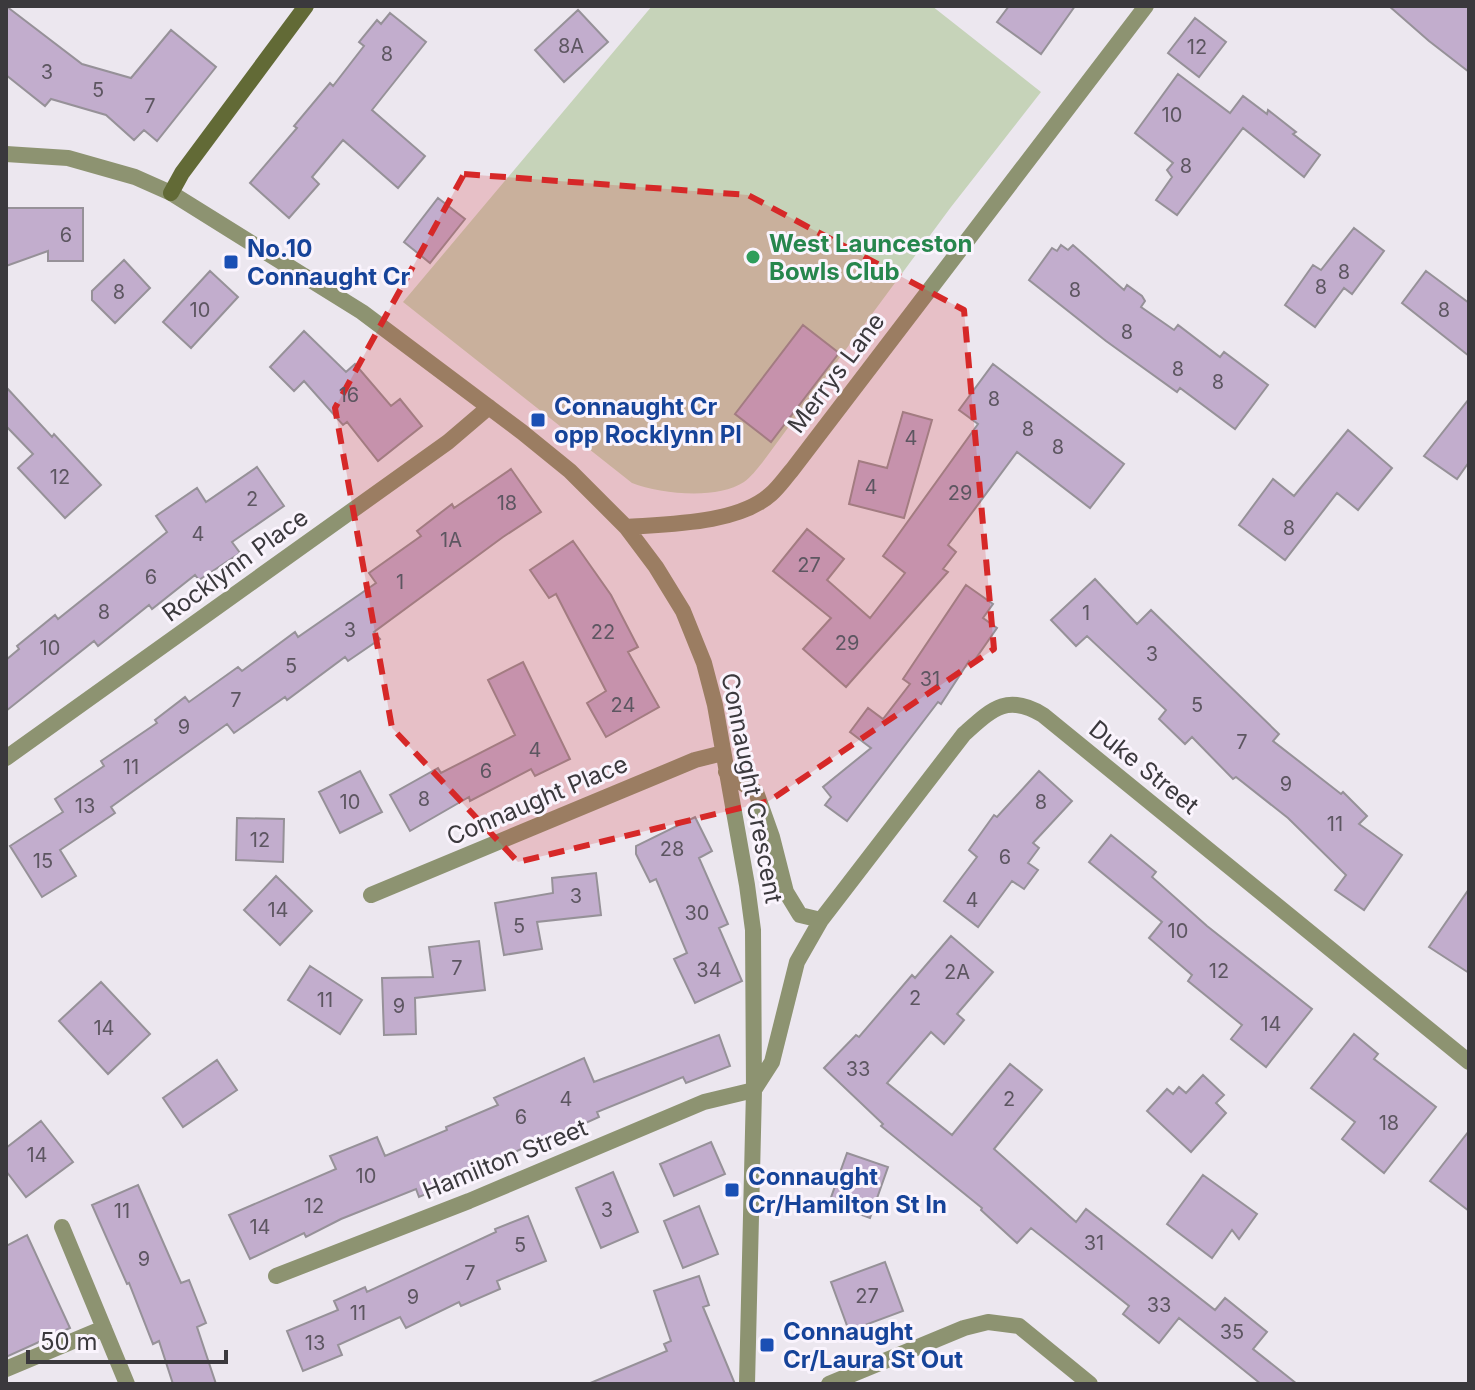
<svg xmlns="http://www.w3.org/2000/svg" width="1475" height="1390" viewBox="0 0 1475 1390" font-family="Inter,sans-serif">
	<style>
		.green { fill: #c6d3b9 }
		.building { fill: #c2adcd; stroke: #969198; stroke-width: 2 }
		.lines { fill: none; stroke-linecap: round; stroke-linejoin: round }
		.street { stroke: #8d9371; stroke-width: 16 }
		.secondary { stroke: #626a36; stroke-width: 16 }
		.marked { fill: #d62828; fill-opacity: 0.2; stroke: #d62828; stroke-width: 6; stroke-dasharray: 16 10; stroke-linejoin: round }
		.leisure-dot { fill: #2e9e5b; stroke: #faf4fd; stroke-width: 3 }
		.transit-dot { fill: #1a4fb4; stroke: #faf4fd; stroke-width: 3 }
		.labels { text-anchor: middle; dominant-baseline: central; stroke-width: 6; stroke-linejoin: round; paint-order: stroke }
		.number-label { font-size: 20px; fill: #5d5661 }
		.leisure-label { font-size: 24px; font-weight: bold; fill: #27864d; stroke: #faf4fd; text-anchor: start }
		.transit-label { font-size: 24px; font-weight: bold; fill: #164399; stroke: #faf4fd; text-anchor: start }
		.street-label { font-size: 24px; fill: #3b393d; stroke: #faf4fd }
	</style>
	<rect width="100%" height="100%" fill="#ece7ef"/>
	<path class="green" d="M652,6H932L1041,92L951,207L762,463C757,469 751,477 744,482C717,500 661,494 632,483L403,302Z"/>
	<path class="building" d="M6,6L82,64L131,78L171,30L216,67L157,141L144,130L134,140L106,115L51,99L45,106L6,75Z
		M1009,6H1075L1041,54L997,22Z
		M1389,6H1469V72L1429,41Z
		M578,10L608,42L564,82L535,50Z
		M390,13L426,42L372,110L425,156L398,188L343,140L312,177L319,184L289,218L250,183L297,128L294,126L330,83L333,86L364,46L359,42L377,20L381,24Z
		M1195,18L1226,42L1199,77L1168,53Z
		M1178,74L1230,113L1243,96L1267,114L1268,110L1296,132L1293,134L1320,155L1304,177L1243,128L1177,215L1156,200L1172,177L1167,170L1173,163L1135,133Z
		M438,198L465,219L430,263L404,242Z
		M6,208H83V261H48V251L6,266Z
		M1354,228L1384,251L1352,294L1344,288L1315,327L1285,305L1313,265L1321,270Z
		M1061,245L1068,250L1073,245L1124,290L1127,285L1142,296L1145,301L1141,307L1174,330L1178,325L1220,357L1224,352L1268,385L1235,429L1180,388L1177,392L1106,341L1029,280L1052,248L1057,251Z
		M124,260L150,288L115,323L92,300V291Z
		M210,271L238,297L191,348L163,322Z
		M1426,271L1469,303V356L1402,303Z
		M803,325L839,353L771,442L735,414Z
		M304,331L346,372L355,364L391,406L400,399L422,426L378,461L347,422L343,425L304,381L294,391L270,367Z
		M993,364L1124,464L1090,508L1017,452L948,545L956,552L943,569L948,572L846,687L803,649L831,618L773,571L807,529L844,559L827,580L870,618L905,573L883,556L978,424L959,410Z
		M6,387L52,437L54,434L101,485L65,518L18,468L33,454L6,426Z
		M1469,399V462L1457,479L1424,456Z
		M903,412L932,420L904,518L849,504L859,461L887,468Z
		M1348,430L1392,468L1358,510L1337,493L1285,560L1239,525L1273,479L1294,496Z
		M257,467L284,506L232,542L240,553L199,580L195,575L152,609L149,605L98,646L94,641L6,711V660L19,649L17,646L55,615L58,619L167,532L156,516L197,488L206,502Z
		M511,469L541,512L503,537L374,632L380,639L348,661L345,657L287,700L285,697L234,733L227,724L111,807L115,813L60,850L76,876L42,897L10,846L63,812L55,799L104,766L101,761L157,723L155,720L185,697L189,702L238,667L242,671L295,632L298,637L376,583L369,573L421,536L417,531L452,504L454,508Z
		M573,541L611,595L638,647L628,652L659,707L606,737L587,703L606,691L556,594L549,598L530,570Z
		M1095,579L1137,624L1151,610L1279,734L1273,741L1341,794L1343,792L1367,816L1359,824L1402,855L1364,910L1335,890L1346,875L1288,818L1236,777L1233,779L1192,737L1185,744L1159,719L1166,710L1087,636L1076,646L1051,620Z
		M966,585L993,604L983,618L997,628L972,664L969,661L941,704L938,702L847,821L825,805L831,797L823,787L871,748L850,732L868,708L883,719L910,684L903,679Z
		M523,662L570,759L535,776L531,769L470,801L469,797L410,831L390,795L438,768L441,773L515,735L488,680Z
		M360,771L382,812L340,833L319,792Z
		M1039,771L1072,801L1033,843L1039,848L1028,863L1038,870L1024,889L1012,881L978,927L944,901L977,857L969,850L994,815L997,817Z
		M695,817L712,851L699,858L728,924L719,928L742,981L695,1003L674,959L687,953L656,879L650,882L636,854V846Z
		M237,818L284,819L283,862L236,860Z
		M1111,835L1156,872L1152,877L1207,926L1312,1009L1266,1067L1231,1039L1242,1025L1188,981L1192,975L1149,938L1162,922L1089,862Z
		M596,873L601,915L537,922L542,949L504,955L495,903L553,893L552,878Z
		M276,876L312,911L280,945L244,910Z
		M1469,889V973L1429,947Z
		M951,936L993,972L957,1014L964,1020L944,1044L931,1032L887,1083L952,1135L1010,1064L1042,1090L994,1149L1076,1222L1086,1209L1215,1310L1225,1298L1267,1332L1253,1349L1297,1384H1261L1179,1318L1159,1343L1123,1314L1129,1306L1031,1228L1017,1243L981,1210L982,1208L881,1126L883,1124L824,1068L856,1035L859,1037L912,975L915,978Z
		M479,941L485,990L415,998L416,1034L384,1035L382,978L433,977L429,947Z
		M310,966L362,1000L340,1034L288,1000Z
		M101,982L150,1034L108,1074L59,1021Z
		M1354,1034L1378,1054L1374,1059L1436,1107L1384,1173L1342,1139L1355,1122L1311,1088Z
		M719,1035L730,1066L686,1083L683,1077L597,1112L599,1117L557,1136L556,1133L454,1180L455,1182L419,1197L416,1189L341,1219L306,1237L304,1233L250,1259L229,1215L336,1169L330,1156L377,1137L385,1156L447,1130L446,1127L498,1105L494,1098L584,1058L594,1082Z
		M217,1060L237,1090L183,1127L163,1098Z
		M1203,1075L1224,1095L1216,1103L1226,1113L1191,1152L1147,1111L1167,1089L1173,1094L1179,1087L1186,1093Z
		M41,1121L73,1162L26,1197L6,1171V1148Z
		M1469,1131V1211L1430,1181Z
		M711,1142L725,1174L674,1196L660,1164Z
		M847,1153L888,1167L870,1218L829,1203Z
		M613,1172L638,1232L601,1248L576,1188Z
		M1203,1175L1257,1214L1239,1239L1232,1230L1212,1258L1167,1224Z
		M138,1185L181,1283L189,1280L206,1323L197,1327L216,1384H173L159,1341L153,1344L129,1283L127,1284L92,1205Z
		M699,1206L718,1254L683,1268L664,1221Z
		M528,1216L546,1261L497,1281L500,1289L461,1306L459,1302L406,1328L400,1317L338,1345L342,1355L303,1371L287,1331L338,1310L334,1301L365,1287L367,1292L496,1232L495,1229Z
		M27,1235L70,1328L6,1357V1246Z
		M885,1262L903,1311L849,1331L831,1282Z
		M699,1276L709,1305L703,1307L735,1384H588L667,1351L664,1344L671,1341L654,1291Z"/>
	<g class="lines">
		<path class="street" d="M6,154L68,158L135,177L171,193L362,312L522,432L570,471L626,527L656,567L683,611L704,663L715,705L747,885L753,930L754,1090L747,1384
			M626,527C669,524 738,524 771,494C779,487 785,478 792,470L1146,6
			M6,758L448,442L489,407
			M726,772L756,792L772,837L786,892L800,915L821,920
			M371,895L695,760L723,753
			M62,1227L127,1384
			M276,1276L469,1201L704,1102L754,1090L772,1062L797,962L821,920L964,734C992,709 1007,693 1043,715L1469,1062
			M6,1369L104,1328
			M829,1384L964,1328L988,1322L1019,1326L1090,1384"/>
		<path class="secondary" d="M171,193L182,173L306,6"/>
	</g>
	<path class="marked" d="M464,174L748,195L964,310L994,649L769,801L518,862L392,728L335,408Z"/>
	<circle class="leisure-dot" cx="753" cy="257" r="8"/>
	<g class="transit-dot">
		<rect x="223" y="254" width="16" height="16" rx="4"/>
		<rect x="530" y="412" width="16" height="16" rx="4"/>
		<rect x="724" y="1182" width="16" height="16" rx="4"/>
		<rect x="759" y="1337" width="16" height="16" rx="4"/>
	</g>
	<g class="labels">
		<g class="number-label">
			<text x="571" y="46">8A</text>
			<text x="1197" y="47">12</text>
			<text x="387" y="54">8</text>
			<text x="47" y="72">3</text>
			<text x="98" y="90">5</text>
			<text x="150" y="106">7</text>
			<text x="1172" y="115">10</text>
			<text x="1186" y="166">8</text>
			<text x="66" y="235">6</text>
			<text x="1344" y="272">8</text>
			<text x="1321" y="287">8</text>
			<text x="1075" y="290">8</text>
			<text x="119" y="292">8</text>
			<text x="200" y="310">10</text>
			<text x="1444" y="310">8</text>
			<text x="1127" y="332">8</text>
			<text x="1178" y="369">8</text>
			<text x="1218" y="382">8</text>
			<text x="349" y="395">16</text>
			<text x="994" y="399">8</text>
			<text x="1028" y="429">8</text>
			<text x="911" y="438">4</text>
			<text x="1058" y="447">8</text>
			<text x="60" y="477">12</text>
			<text x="871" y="487">4</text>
			<text x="960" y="493">29</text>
			<text x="252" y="499">2</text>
			<text x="507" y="503">18</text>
			<text x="1289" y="528">8</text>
			<text x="198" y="534">4</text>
			<text x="451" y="540">1A</text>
			<text x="809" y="565">27</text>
			<text x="151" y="577">6</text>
			<text x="400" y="582">1</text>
			<text x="104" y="612">8</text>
			<text x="1086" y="613">1</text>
			<text x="350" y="630">3</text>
			<text x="603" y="632">22</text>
			<text x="847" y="643">29</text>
			<text x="50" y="648">10</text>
			<text x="1152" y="654">3</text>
			<text x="291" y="666">5</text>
			<text x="930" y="679">31</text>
			<text x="236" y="700">7</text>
			<text x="623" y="705">24</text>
			<text x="1197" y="705">5</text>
			<text x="184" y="727">9</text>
			<text x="1242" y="742">7</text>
			<text x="535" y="750">4</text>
			<text x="131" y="767">11</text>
			<text x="486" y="771">6</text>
			<text x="1286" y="784">9</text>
			<text x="424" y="799">8</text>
			<text x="350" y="802">10</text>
			<text x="1041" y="802">8</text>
			<text x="85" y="806">13</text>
			<text x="1335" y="824">11</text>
			<text x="260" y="840">12</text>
			<text x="672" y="849">28</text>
			<text x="1005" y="857">6</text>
			<text x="43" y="861">15</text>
			<text x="576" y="896">3</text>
			<text x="972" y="900">4</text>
			<text x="278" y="910">14</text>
			<text x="697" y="913">30</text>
			<text x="519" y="926">5</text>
			<text x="1178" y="931">10</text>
			<text x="457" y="968">7</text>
			<text x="709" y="970">34</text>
			<text x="1219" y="971">12</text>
			<text x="957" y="972">2A</text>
			<text x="915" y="998">2</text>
			<text x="325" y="1000">11</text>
			<text x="399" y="1006">9</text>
			<text x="1271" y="1024">14</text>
			<text x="104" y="1028">14</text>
			<text x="858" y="1069">33</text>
			<text x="566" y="1099">4</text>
			<text x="1009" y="1099">2</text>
			<text x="521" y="1117">6</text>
			<text x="1389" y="1123">18</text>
			<text x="37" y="1155">14</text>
			<text x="366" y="1176">10</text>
			<text x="314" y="1206">12</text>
			<text x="607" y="1210">3</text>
			<text x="122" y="1211">11</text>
			<text x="260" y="1227">14</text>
			<text x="1094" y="1243">31</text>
			<text x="520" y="1245">5</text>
			<text x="144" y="1259">9</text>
			<text x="470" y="1273">7</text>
			<text x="867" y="1296">27</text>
			<text x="413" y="1297">9</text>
			<text x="1159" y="1305">33</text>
			<text x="358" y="1313">11</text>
			<text x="1232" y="1332">35</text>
			<text x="315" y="1343">13</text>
		</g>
		<g class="leisure-label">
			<text x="769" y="243">West Launceston<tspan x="769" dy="28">Bowls Club</tspan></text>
		</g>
		<g class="transit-label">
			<text x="247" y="248">No.10<tspan x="247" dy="28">Connaught Cr</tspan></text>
			<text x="554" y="406">Connaught Cr<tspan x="554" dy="28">opp Rocklynn Pl</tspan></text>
			<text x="748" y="1176">Connaught<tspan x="748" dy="28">Cr/Hamilton St In</tspan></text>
			<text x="783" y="1331">Connaught<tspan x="783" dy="28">Cr/Laura St Out</tspan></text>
		</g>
		<g class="street-label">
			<text transform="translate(836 373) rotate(-53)">Merrys Lane</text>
			<text transform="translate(235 565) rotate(-36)">Rocklynn Place</text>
			<text transform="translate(1144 767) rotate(39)">Duke Street</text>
			<text transform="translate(752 788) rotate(79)">Connaught Crescent</text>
			<text transform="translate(537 800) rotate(-23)">Connaught Place</text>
			<text transform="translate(505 1159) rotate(-22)">Hamilton Street</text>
		</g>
	</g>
	<rect width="1475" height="1390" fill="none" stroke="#3b393d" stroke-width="16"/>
	<path d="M28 1350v12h198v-12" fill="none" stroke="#3b393d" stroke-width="4"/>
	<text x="40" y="1350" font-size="24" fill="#3b393d" stroke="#faf4fd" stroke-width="6" paint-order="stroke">50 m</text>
</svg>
